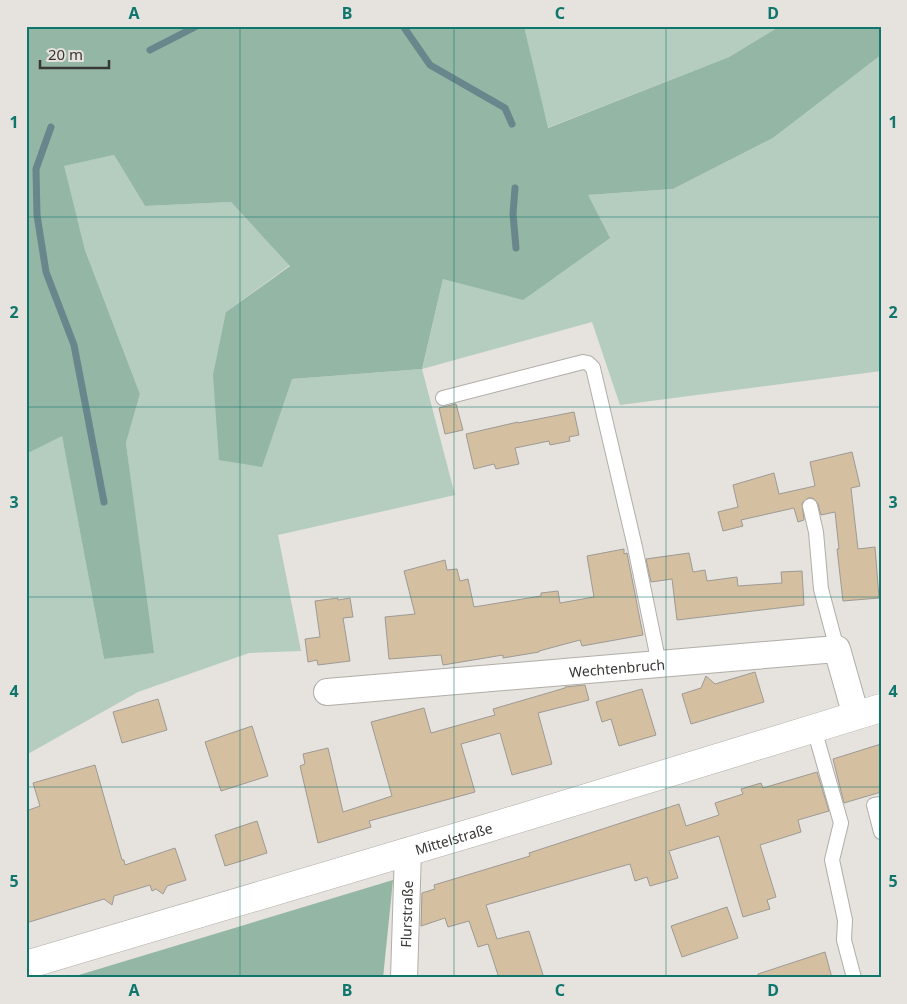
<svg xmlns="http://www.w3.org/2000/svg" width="907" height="1004" viewBox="0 0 907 1004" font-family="'Noto Sans',sans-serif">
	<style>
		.green { fill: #b4cdbf }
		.forest { fill: #93b7a4 }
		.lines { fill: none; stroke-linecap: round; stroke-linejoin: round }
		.stream { stroke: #69868c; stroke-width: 7 }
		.building { fill: #d4bfa0; stroke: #9d9a95 }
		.lane-casing { stroke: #b1ada8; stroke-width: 16 }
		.street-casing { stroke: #b1ada8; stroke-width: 28 }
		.secondary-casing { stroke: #b1ada8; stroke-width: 29 }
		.lane { stroke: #fff; stroke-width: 14 }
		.street { stroke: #fff; stroke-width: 26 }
		.secondary { stroke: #fff; stroke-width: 28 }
		.grid { fill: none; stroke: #0f766e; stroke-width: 1; stroke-opacity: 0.55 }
		.labels { text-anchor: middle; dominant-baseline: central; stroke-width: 4; stroke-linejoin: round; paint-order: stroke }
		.street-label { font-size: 14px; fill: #393735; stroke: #e6e2dd }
		.neatline { fill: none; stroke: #0f766e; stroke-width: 2 }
		.grid-label { font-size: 16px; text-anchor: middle; font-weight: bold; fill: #0f766e }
	</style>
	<rect width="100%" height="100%" fill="#e6e2dd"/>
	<path class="green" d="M524,26H780L729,57L547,128Z
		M881,55V371L620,405L592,322L422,369L455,495L278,535L301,651L249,653L138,692L26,755V454L62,435L104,659L153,653L126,443L140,394L85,250L63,166L114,155L145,206L231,202L290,265L226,312L292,379L422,369L443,279L588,195L673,189L773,138Z"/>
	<path class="forest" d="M26,26H524L548,128L729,57L780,26H881V55L773,138L673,189L588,195L610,238L523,300L443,279L422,369L292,379L262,467L219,460L213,375L226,312L290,266L231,202L145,206L114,155L64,166L85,250L140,394L126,443L154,653L104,659L62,436L26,454Z
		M393,880L383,978H69Z"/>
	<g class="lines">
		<path class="stream" d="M403,26L430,65L505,108L512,124
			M150,50L197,26
			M51,127L36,169L37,215L46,272L74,345L104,502
			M515,188L513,214L516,248"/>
	</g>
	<path class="building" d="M456,404L463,430L445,434L439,408Z
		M574,412L579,435L569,437L570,441L550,445L549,441L515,448L519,464L496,469L494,464L474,469L466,434L518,422V423Z
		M852,452L860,486L851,488L858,549L875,547L879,598L843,601L837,549H839L835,512L821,515L818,504L813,498H808L802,503L804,520L798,522L794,508L741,520L743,526L723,531L718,512L738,507L733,485L774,473L779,494L815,486L810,462Z
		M624,549V554L627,553L643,635L582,646L580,640L539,651V652L503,658V655L443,665L441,655L389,659L385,617L415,614L404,571L445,560L447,570L457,569L460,581L468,579L474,607L541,596V593L558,591L560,603L594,597L587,556Z
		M689,553L693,572L705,570L707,581L737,577L738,586L782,583L781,572L802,571L804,605L677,620L672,579L651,582L646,559Z
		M338,598V600L350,598L353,617L343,618L350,661L318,665L317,660L308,662L305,639L320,637L315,601Z
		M755,672L764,702L691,724L682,694L701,688L706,676L715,684Z
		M585,685L589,700L538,713L552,764L512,775L500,733L461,744L475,792L369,821L371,827L318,843L300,766L305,764L303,754L328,748L343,812L392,796L371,722L424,708L431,733L438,731L495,715L493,709L565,688V687Z
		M642,689L656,735L619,746L611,719L602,722L596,702Z
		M158,699L167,730L122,743L113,712Z
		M252,726L268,776L221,791L205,742Z
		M881,744V792L844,803L833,759Z
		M95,765L122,860H124L125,865L175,848L186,880L167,886L163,894L156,889L152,891L150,885L114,896L112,905L104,899L26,923V811L40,806L33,783Z
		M817,772L829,811L798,820L801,832L760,845L776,897L767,900L770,909L743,917L719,836L669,851L678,878L650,886L647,877L635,881L630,864L486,905L497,939L529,931L544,978H499L488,944L478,947L469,921L448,927L445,918L421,926L422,893L435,889L434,885L530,856L529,853L679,804L686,826L719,815L715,803L743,794L741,789L761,783L763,788Z
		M257,821L267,853L225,866L215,835Z
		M727,907L738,938L682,957L671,926Z
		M825,952L832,978H758V974Z"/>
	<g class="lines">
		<g class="lane-casing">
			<path id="lane" d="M443,398L583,362L588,363L593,368L635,547L659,664
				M810,506L816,532L821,589L837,649
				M814,729L841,823L832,860L845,920L844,940L854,978
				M881,804L874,805L881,832"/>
		</g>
		<g class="street-casing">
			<g id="street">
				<path id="s1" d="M327,692L837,649L856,716"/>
				<path id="s2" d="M404,978L408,851"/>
			</g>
		</g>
		<g class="secondary-casing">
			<g id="secondary">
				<path id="s3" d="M26,965L491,827L881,708"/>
			</g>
		</g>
		<use href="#lane" class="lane"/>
		<use href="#street" class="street"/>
		<use href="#secondary" class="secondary"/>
	</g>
	<path class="grid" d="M240,26V978M454,26V978M666,26V978M26,217H881M26,407H881M26,597H881M26,787H881"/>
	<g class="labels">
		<g class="street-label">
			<text stroke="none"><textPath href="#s1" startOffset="291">Wechtenbruch</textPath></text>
			<text stroke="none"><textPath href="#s3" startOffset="446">Mittelstraße</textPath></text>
			<text stroke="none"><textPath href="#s2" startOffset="64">Flurstraße</textPath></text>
		</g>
	</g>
	<rect width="907" height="1004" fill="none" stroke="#e6e2dd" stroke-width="55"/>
	<path d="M40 60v8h69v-8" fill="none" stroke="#393735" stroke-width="2.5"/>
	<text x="48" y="60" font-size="15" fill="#393735" stroke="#e6e2dd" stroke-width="4" paint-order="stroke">20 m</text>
	<rect x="28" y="28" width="852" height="948" class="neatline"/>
	<g class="grid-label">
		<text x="134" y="19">A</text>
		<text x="347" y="19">B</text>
		<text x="560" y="19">C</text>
		<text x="773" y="19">D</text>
		<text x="14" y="128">1</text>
		<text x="893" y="128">1</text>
		<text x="14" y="318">2</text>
		<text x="893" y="318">2</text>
		<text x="14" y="508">3</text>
		<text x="893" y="508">3</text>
		<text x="14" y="697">4</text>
		<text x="893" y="697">4</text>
		<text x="14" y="887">5</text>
		<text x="893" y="887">5</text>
		<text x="134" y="996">A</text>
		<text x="347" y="996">B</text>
		<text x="560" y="996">C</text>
		<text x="773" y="996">D</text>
	</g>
</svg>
